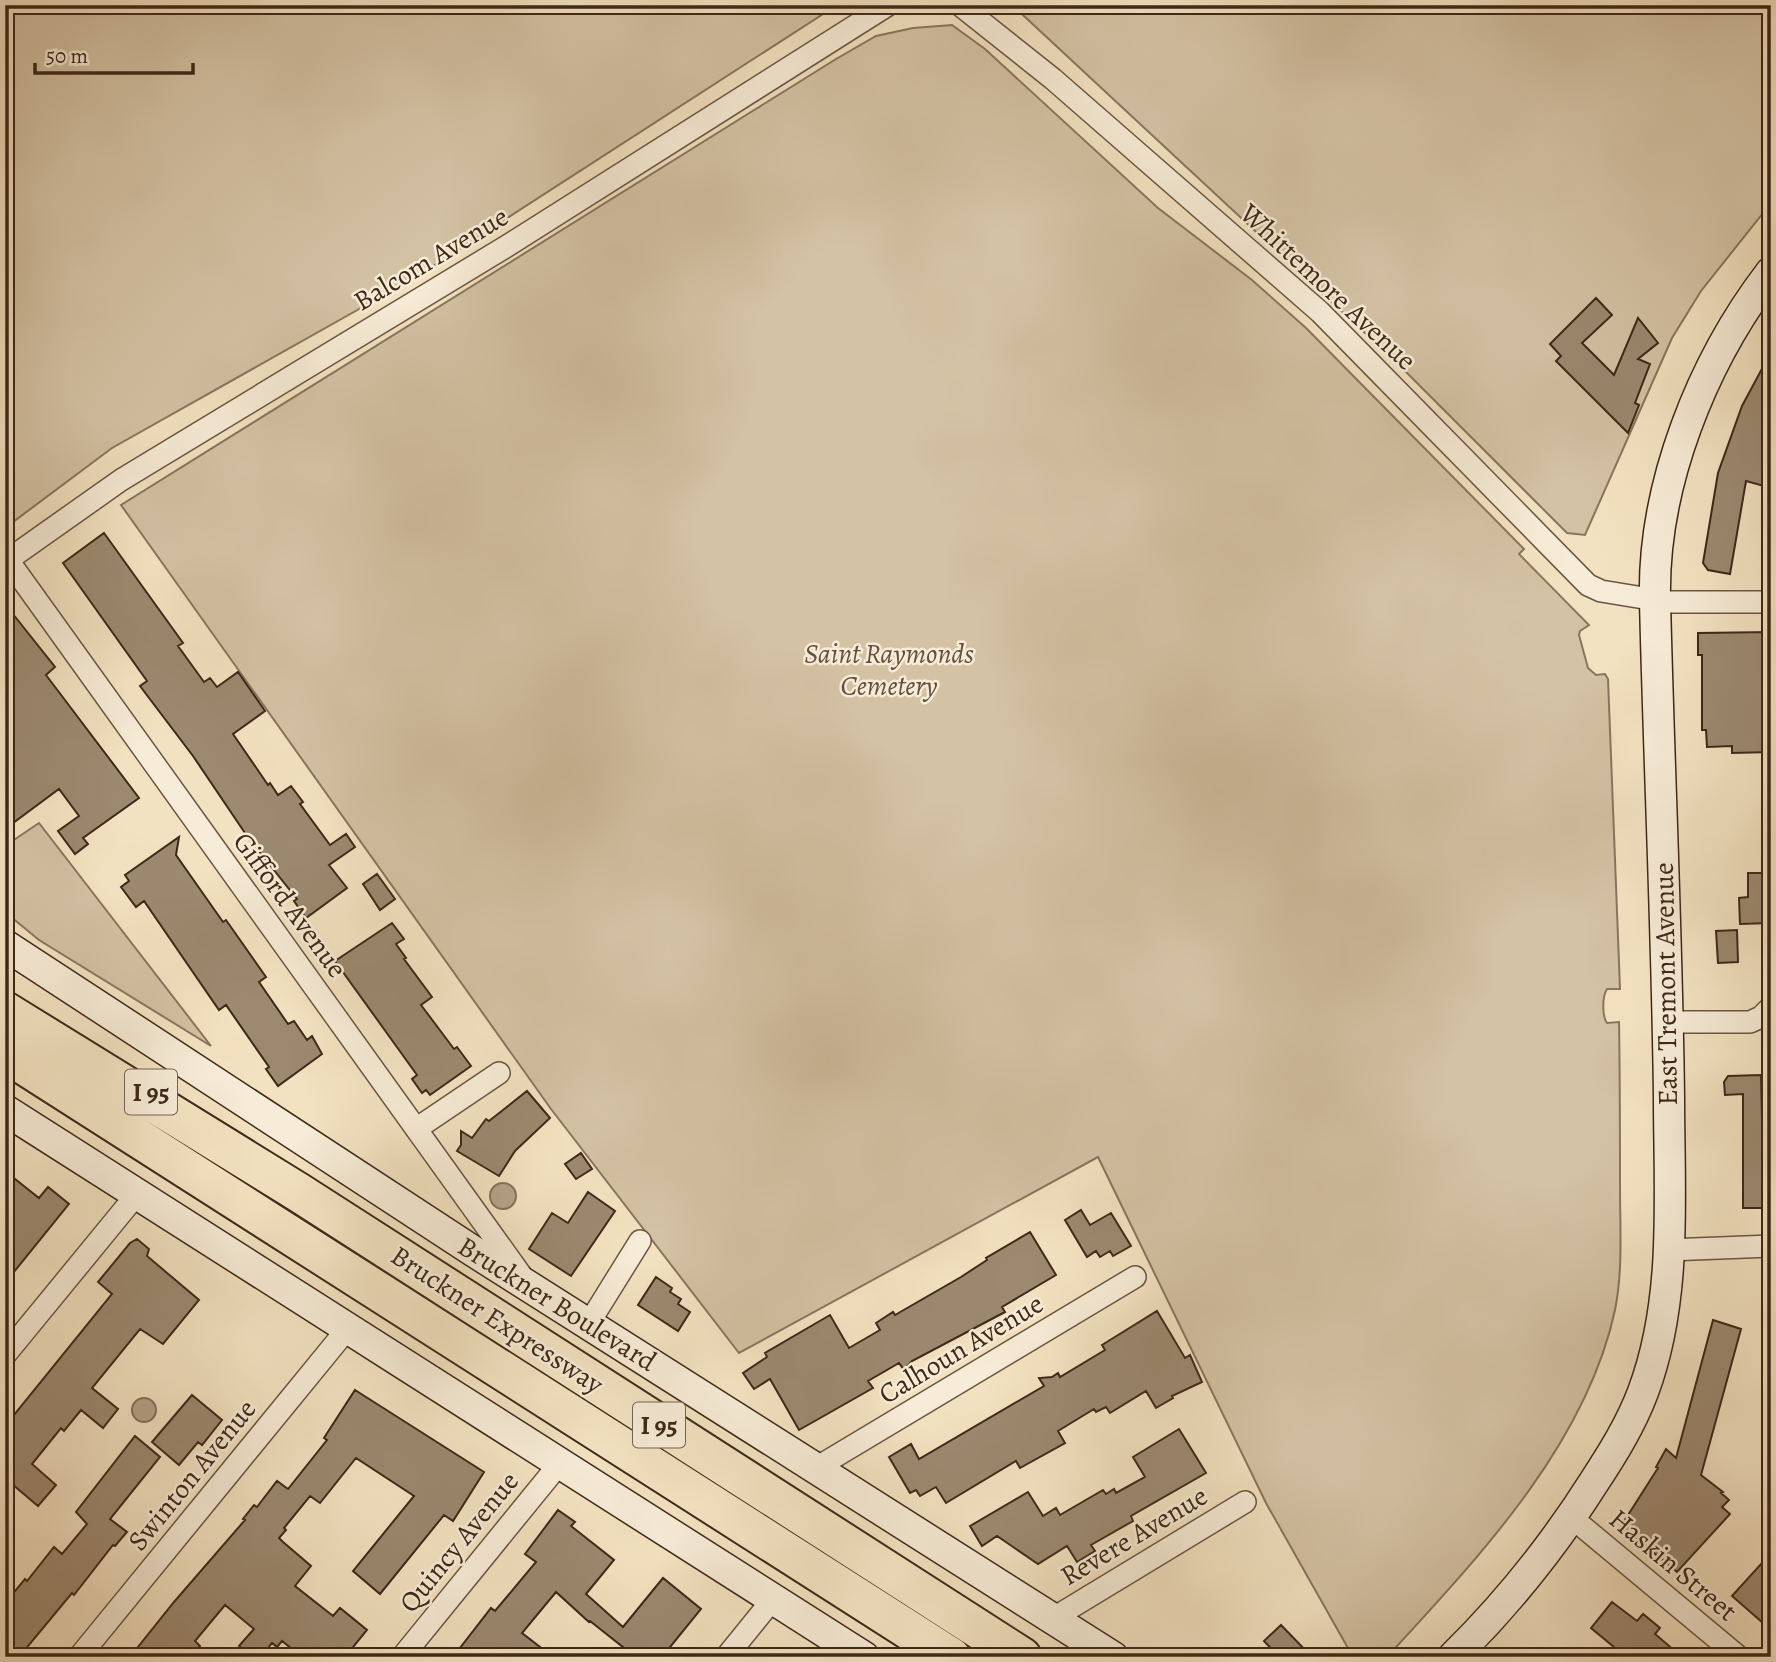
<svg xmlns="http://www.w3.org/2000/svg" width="1776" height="1662" viewBox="0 0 1776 1662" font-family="Alegreya,serif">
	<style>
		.green { fill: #d4c2a4; stroke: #89755e; stroke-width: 2 }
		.water { fill: #b5a388; stroke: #85725c; stroke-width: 2 }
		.building { fill: #9c8970; stroke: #3e2819; stroke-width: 2 }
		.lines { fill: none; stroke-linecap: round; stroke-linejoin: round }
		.street-casing { stroke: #6b5643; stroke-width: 24 }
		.secondary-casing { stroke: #3e2819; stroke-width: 33 }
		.highway-casing { stroke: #3e2819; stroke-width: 42 }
		.street { stroke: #f7ecd7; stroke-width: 21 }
		.secondary { stroke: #f7ecd7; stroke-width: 30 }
		.highway { stroke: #f3e2c1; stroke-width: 38 }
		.labels { text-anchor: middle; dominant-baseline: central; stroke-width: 5; stroke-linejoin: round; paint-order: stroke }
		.shield { fill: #f7ecd7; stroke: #766352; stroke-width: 2 }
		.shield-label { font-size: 26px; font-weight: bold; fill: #3e2819 }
		.street-label { font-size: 28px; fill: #3e2819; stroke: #f7ecd7 }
		.park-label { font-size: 28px; font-style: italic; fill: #644e3c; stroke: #f7ecd7 }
	</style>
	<rect width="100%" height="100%" fill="#f3e2c1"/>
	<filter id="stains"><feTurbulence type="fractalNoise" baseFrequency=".00286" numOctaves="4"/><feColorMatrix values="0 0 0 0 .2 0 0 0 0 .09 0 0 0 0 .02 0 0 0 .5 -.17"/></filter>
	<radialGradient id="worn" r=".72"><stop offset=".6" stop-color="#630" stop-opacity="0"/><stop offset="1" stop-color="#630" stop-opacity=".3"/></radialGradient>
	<path class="green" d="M5,5H837L416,277L112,448L5,528Z
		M1012,5H1771V203L1701,291L1672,338L1585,535L1567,533L1393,359Z
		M952,25L985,49L1158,208L1252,280L1306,328L1524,549L1519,554L1589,625L1580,631L1579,635L1588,668L1596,675L1605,674L1608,679L1620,989H1607C1602,997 1602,1016 1607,1023L1619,1022C1620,1077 1620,1132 1620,1187C1620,1228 1623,1270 1615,1310C1586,1445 1478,1558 1387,1657H1353L1266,1503L1098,1157L739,1353L551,1109L121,505L836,59L876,36L913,28Z
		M39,823L211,1046L39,940L5,912V846Z"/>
	<path class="water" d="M490 1196a13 13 0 1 1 26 0a13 13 0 1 1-26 0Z
		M132 1410a12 12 0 1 1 24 0a12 12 0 1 1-24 0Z"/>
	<path class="building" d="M1596,298L1612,315L1582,343L1614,375L1638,318L1658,343L1638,359L1650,364L1635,403L1639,405L1628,433L1556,361L1561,356L1550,344Z
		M1771,352V488L1746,481L1730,574L1708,570L1703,563L1718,473L1742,406Z
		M104,533L183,643L178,646L204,682L210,678L217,687L238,672L265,711L233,734L268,785L270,783L278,795L291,786L303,802L300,804L330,845L346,834L355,847L329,865L347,888L306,918L294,901L297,899L249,839L193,756L140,686L147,681L63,563Z
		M5,604L55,667L46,675L139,798L83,838L88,844L75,854L58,831L79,816L59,789L5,829Z
		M1771,632V752L1732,753V746L1707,747L1706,730H1702V655H1698V633Z
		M179,837L176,855L223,922L226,920L266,977L259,982L288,1024L294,1021L307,1040L312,1036L322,1054L278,1086L266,1069L269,1067L226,1005L219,1010L144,901L136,907L121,887L129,881L125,875Z
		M1748,873H1768V876H1771V923L1740,924L1739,898L1748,897Z
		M377,874L395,899L380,910L363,884Z
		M392,923L404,939L396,944L406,958L404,959L432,997L421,1005L454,1049L457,1047L471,1066L430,1095L426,1090L422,1093L412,1079L417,1075L335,961Z
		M1737,930L1738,962L1718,963L1716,931Z
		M1761,1075L1762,1118H1771V1208H1743V1094L1725,1095L1724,1082L1728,1076Z
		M527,1091L550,1118L515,1151L499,1176L457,1151L461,1145V1131L472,1138L486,1119L489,1121Z
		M581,1153L592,1169L576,1179L565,1164Z
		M5,1171L39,1198L48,1187L69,1204L5,1283Z
		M588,1192L615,1211L571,1276L529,1249L552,1213L568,1223Z
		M1081,1210L1090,1225L1111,1213L1131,1246L1113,1256L1110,1251L1100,1257L1096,1251L1087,1257L1065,1220Z
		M1030,1232L1056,1275L1002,1307L1005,1312L912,1361L904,1370L899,1363L868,1381L873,1388L799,1430L770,1379L754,1389L743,1373L767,1357L765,1353L830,1315L849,1348L880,1330L876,1323L893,1312L895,1315L961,1277L987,1260L986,1258Z
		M137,1239L149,1249L147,1256L199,1300L163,1344L140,1329L92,1388L118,1409L103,1428L81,1410L64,1431L61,1428L32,1464L56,1485L38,1506L5,1478V1426L112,1294L98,1282L130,1243Z
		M656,1277L672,1288L670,1292L681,1299L678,1304L690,1312L678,1331L638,1305Z
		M1157,1311L1185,1358L1190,1355L1202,1382L1172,1396L1173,1398L1156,1408L1146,1391L1110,1413L1106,1407L1096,1412L1094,1409L1058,1431L1065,1443L1020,1468L1016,1461L946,1503L936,1487L920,1496L916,1490L910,1493L889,1457L911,1444L919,1459L1044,1386L1039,1378L1052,1377L1058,1373L1060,1377L1105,1350L1102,1345Z
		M1713,1320L1741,1329L1701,1475L1723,1492L1721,1493L1729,1500L1722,1507L1730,1514L1677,1572L1621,1526L1658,1468L1656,1467L1666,1449L1676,1458Z
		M355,1390L484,1472L453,1521L444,1515L380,1594L353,1571L414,1496L356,1458L320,1503L310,1496L284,1528L286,1530L279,1538L283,1542L311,1566L295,1586L333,1616L340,1608L367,1630L345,1657H302L282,1641L277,1647L272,1643L261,1657H252L239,1646L254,1629L225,1605L195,1641L200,1646L191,1657H130L174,1602L245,1520L243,1519L254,1505L257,1507L277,1481L288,1489L327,1440L324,1438Z
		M192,1395L222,1420L202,1445L198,1442L179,1465L152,1442Z
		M1179,1429L1206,1473L1131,1516L1133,1521L1091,1545L1095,1551L1077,1562L1067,1546L1038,1564L997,1536L982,1546L970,1526L1028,1492L1043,1516L1056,1508L1060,1515L1103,1490L1106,1494L1114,1489L1116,1493L1145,1477L1133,1457Z
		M135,1436L160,1457L110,1519L127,1532L115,1546L113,1545L74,1595L72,1593L19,1657H5V1603L25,1579L27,1581L54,1547L62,1554L87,1524L76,1512Z
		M558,1510L575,1522L571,1526L614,1560L586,1594L623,1627L663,1578L701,1609L662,1657H616L624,1648L590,1621L589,1622L556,1592L522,1633L553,1657H453L491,1608L495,1611L536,1562L525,1554Z
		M1771,1553V1630L1732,1596Z
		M1612,1602L1637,1621L1643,1614L1660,1628L1655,1634L1682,1657H1626L1591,1628Z
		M1281,1625L1312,1657H1279L1264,1641Z"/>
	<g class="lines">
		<g class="street-casing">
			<path id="street" d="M960,5L1053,79L1320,312L1588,585L1601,591L1668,602H1771
				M8,560L521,1275
				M5,562L121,480L507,246L888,5
				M1668,1022H1750L1761,1017L1771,1007
				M416,1129L499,1073
				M1668,1250L1771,1246
				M589,1323L640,1241
				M5,1355L137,1194
				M816,1468L1135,1277
				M1571,1517L1739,1657
				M1052,1619L1245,1502
				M79,1657L348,1328
				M402,1657L560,1463
				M726,1657L773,1599"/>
		</g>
		<g class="secondary-casing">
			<path id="secondary" d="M5,945L473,1251L1113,1657
				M5,1110L864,1657
				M1453,1657C1507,1604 1554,1545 1594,1482C1613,1453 1631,1424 1643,1392C1678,1299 1669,1195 1669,1097C1667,931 1659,766 1655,601C1652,486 1702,362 1771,272"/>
		</g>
		<g class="highway-casing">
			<path id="highway" d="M5,1011L298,1192L1022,1657
				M5,1053L951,1657"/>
		</g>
		<use href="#street" class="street"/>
		<use href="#secondary" class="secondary"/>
		<use href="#highway" class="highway"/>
	</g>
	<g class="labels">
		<g class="shield">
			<rect x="125" y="1069.5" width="52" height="45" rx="5"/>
			<rect x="633" y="1402.5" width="52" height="45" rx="5"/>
		</g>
		<g class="shield-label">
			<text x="151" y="1092">I 95</text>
			<text x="659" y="1425">I 95</text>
		</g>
		<g class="street-label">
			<text transform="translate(431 259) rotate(-31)">Balcom Avenue</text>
			<text transform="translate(1328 287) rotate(43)">Whittemore Avenue</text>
			<text transform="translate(290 905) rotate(54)">Gifford Avenue</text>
			<text transform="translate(1666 984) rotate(-91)">East Tremont Avenue</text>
			<text transform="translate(557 1304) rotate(32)">Bruckner Boulevard</text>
			<text transform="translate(497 1320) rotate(33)">Bruckner Expressway</text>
			<text transform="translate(961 1349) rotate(-31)">Calhoun Avenue</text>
			<text transform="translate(192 1475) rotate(-51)">Swinton Avenue</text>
			<text transform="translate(1134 1536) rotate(-31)">Revere Avenue</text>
			<text transform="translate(459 1542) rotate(-51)">Quincy Avenue</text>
			<text transform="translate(1673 1565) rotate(40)">Haskin Street</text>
		</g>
		<g class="park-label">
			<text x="889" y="654">Saint Raymonds<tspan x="889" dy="32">Cemetery</tspan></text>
		</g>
	</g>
	<rect width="1776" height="1662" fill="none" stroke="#f3e2c1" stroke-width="28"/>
	<rect x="7" y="7" width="1762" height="1648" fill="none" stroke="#3e2819" stroke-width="3.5"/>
	<rect x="14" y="14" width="1748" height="1634" fill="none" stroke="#3e2819" stroke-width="2"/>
	<path d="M35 63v10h158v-10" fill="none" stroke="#3e2819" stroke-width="3.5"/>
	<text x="46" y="63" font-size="21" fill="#3e2819" stroke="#f7ecd7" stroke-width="5" paint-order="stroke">50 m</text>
	<rect width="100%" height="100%" filter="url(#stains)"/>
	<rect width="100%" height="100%" fill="url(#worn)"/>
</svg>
